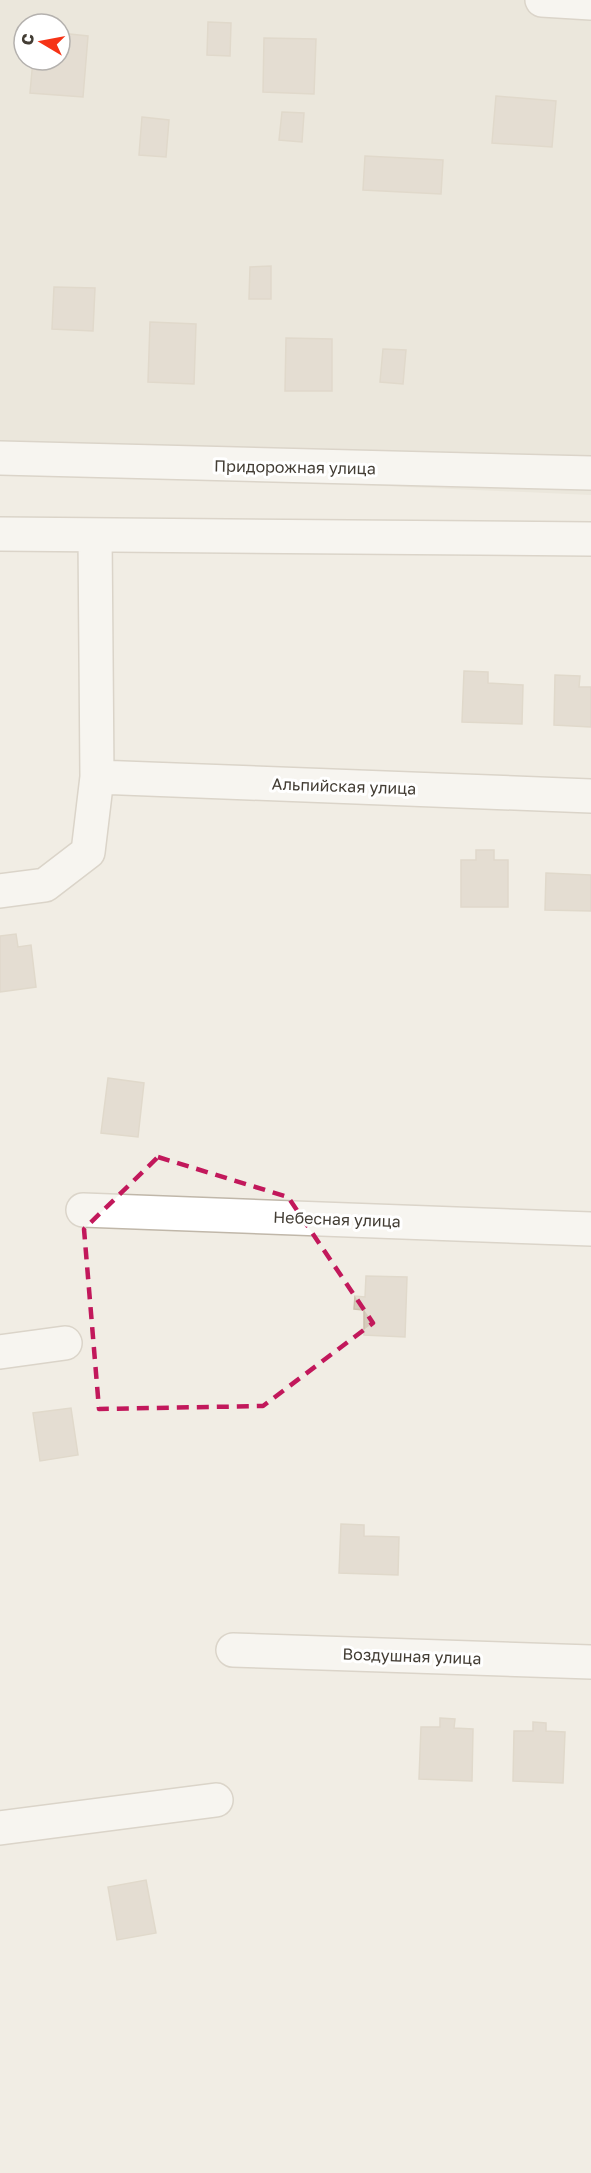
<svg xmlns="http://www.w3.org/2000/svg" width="591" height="2173" viewBox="0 0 591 2173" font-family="'Golos Text',sans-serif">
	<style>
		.residential { fill: #e5dfd2; fill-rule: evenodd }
		.building { fill: #d6cbbc; stroke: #cdc0ad; stroke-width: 1.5 }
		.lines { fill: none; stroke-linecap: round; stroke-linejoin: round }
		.minor-casing { stroke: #c0b7a9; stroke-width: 36 }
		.minor { stroke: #fff; stroke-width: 33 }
		.marked { fill: none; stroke: #c2185b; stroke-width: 4.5; stroke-dasharray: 12 8; stroke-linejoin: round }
		.labels { text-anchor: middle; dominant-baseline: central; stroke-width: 6; stroke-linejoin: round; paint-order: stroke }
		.street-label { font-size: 16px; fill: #433d34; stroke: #fff }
	</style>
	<rect width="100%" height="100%" fill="#f1ede4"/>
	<path class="residential" d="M0,0H591V495L0,469ZM24,24H60V60H24Z"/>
	<path class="building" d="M208,22L231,23L230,56L207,55Z
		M60,33L88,36L83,97L30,93L33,60H60Z
		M264,38L316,39L314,94L263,92Z
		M496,96L556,101L552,147L492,143Z
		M282,112L304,113L302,142L279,140Z
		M142,117L169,120L166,157L139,155Z
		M365,156L443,160L441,194L363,190Z
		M271,266V299H249L250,267Z
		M54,287L95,288L93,331L52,329Z
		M150,322L196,324L194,384L148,382Z
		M286,338L332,339V391H285Z
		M383,349L406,350L403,384L380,382Z
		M464,671L488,672V683L523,685L522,724L462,722Z
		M555,675L580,676L579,687H591V727L554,725Z
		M476,850H494V860H508V907H461V860H476Z
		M546,873L591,875V911L545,910Z
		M16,934L18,947L31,945L36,987L0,992V936Z
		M108,1078L144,1083L138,1137L101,1133Z
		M366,1276L407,1277L405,1337L364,1335V1310L354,1309L355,1296L365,1297Z
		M71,1408L78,1455L40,1461L33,1413Z
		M341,1524L364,1525V1536L399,1537L398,1575L339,1573Z
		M440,1718L455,1719L454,1728L473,1729L472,1781L419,1779L421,1727H440Z
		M533,1722L546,1723V1731L565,1732L563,1783L513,1781L514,1731H533Z
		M146,1880L156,1933L117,1940L108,1887Z"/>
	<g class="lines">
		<g class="minor-casing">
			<path id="minor" d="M542,0L591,3
				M0,458L591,473
				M0,534L591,539
				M97,777L591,796
				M0,891L45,885L88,852L97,777L95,535
				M83,1210L591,1229
				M0,1352L65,1343
				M233,1650L591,1662
				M0,1828L216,1800"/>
		</g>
		<use href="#minor" class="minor"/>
	</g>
	<path d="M0 0H591V2173H0ZM158,1157L288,1197L373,1323L263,1406L99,1409L84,1229Z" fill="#f1ede4" fill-opacity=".55" fill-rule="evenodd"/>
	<path class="marked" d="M158,1157L288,1197L373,1323L263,1406L99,1409L84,1229Z"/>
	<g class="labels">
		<g class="street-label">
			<text transform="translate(295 467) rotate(1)">Придорожная улица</text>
			<text transform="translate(344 786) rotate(2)">Альпийская улица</text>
			<text transform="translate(337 1219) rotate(2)">Небесная улица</text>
			<text transform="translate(412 1656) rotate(2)">Воздушная улица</text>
		</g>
	</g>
	<g transform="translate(42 42) rotate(280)"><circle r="28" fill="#ffffff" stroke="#b4b1ae" stroke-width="1.5"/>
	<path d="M0-4.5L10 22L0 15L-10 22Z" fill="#f63316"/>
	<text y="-9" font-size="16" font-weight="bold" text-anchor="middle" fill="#433d34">С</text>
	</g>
</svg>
